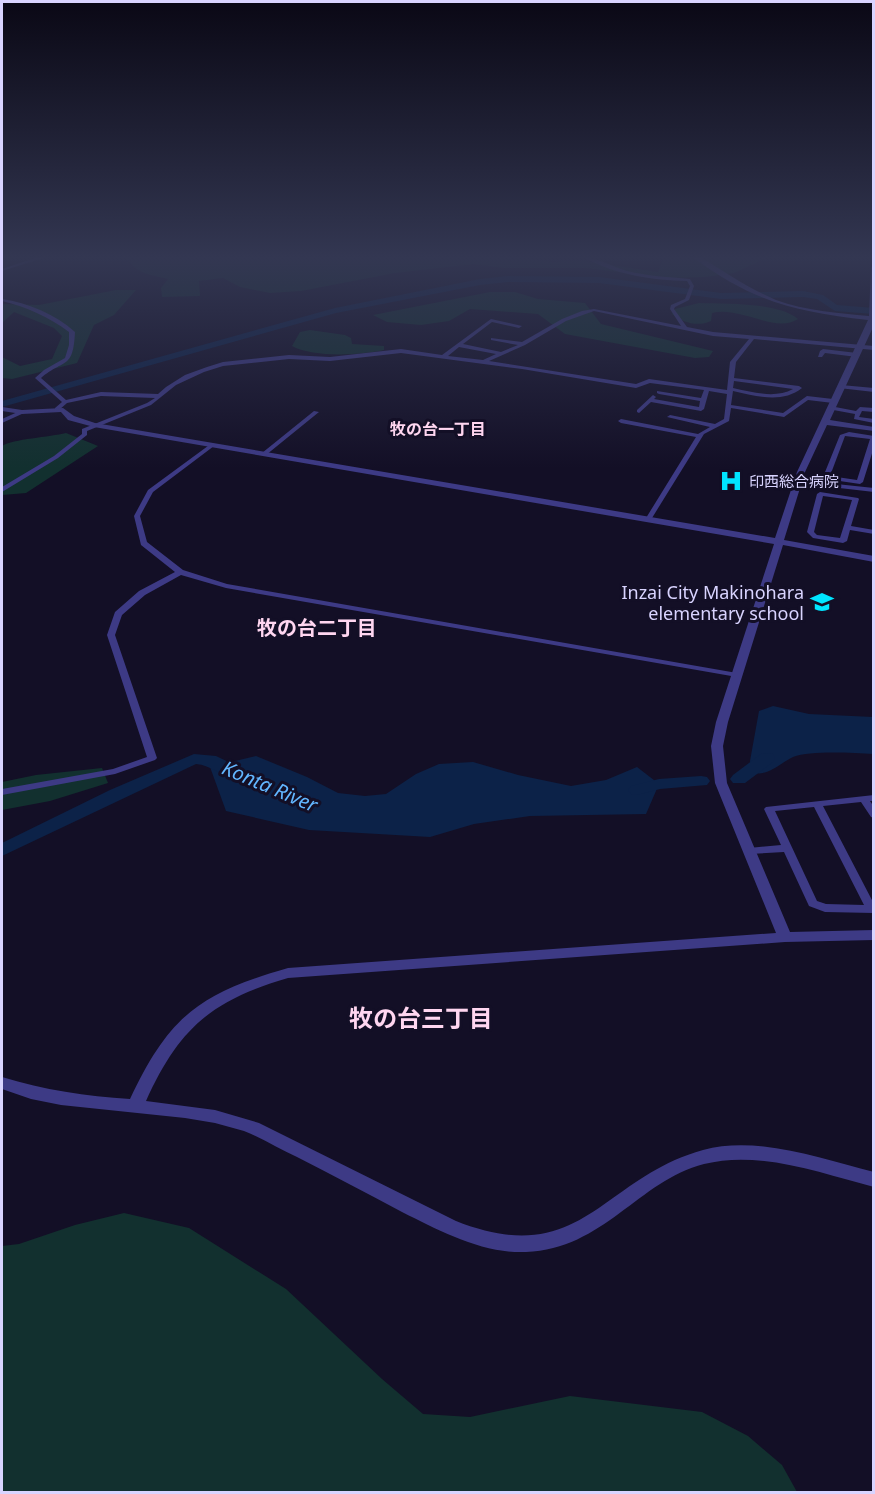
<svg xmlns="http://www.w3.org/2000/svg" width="875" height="1494" viewBox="0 0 875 1494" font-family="'Noto Sans','Noto Sans JP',sans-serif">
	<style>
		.green { fill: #12302f }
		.water { fill: #0c2248 }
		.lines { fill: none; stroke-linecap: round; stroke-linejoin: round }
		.river { fill: #0c2248; fill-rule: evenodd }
		.minor { fill: #3d3a85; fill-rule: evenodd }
		.tertiary { fill: #3d3a85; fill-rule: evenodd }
		.labels { text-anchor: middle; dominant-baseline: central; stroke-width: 6; stroke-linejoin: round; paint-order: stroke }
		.far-poi-label { font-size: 15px; fill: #d9d4ff; stroke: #130f26; text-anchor: start }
		.far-neighbourhood-label { font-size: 16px; font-weight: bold; fill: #ffd6f0; stroke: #130f26 }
		.poi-label { font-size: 18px; fill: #d9d4ff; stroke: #130f26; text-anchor: end }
		.neighbourhood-label { font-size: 20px; font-weight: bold; fill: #ffd6f0; stroke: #130f26 }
		.water-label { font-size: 20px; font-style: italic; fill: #62b6ff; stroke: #130f26 }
		.near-neighbourhood-label { font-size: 24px; font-weight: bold; fill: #ffd6f0; stroke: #130f26 }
	</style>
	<rect width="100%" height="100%" fill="#130f26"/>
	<path class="green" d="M127,258H523L554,262L578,260L658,272L663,258H767L734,273L705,277L665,278L586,268H503L474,264L395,273L301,291L270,293L240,287L223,278L199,281L200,296L162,297L161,288L168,279C151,275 136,274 127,258Z
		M116,290H136L114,315L94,325L77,363L12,379L2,378V357L20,366L52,359L62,336L54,328L14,312L2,323V304L39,305Z
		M490,292H515L538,299L585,303L601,324L713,351L709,357L695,358L565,334L538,314L470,309L449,321L421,325L387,322L373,315Z
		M699,303C725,304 778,302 798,319C775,334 741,306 712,313L711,321C698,327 683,323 672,314L675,309Z
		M310,330L345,335L351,338L352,344L384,346V350C360,355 314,358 292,346L300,332Z
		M66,433L98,446L26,493L2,495V446C13,439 50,437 66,433Z
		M102,768L108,783L50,801L2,810V782L36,775Z
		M124,1213L189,1228L286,1289L382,1379L423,1414L470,1417L570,1396L702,1412L748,1436L782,1465L797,1492H2V1246L19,1244L75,1225Z"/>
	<path class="water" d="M773,706L809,714L873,717V754C854,753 811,750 793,757C780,763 767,778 751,772L750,761L759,711Z
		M256,756L307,777L338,793L365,796L386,794L416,774L439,764L473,762L518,775L571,786L606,780L637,767L659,784L646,814L530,816L474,824L430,837L309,830L226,811L210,767Z"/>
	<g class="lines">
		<path class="river" d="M508,276L599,277L721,293L803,291L823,295L837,305L874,308V314L835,311L817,299L803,297L721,299L599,283L508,282L480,285L336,313L2,407V401L335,308L480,279Z
			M767,753L773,754L775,758L773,762L745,783H733L730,779L733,775L761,754Z
			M194,754L216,756L243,769L245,773L243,777C227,781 212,765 196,764L2,856V843L110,790Z
			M701,776L707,777L710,781L707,785L660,789L637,795L631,794L628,790L631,786L659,779Z"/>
		<path class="minor" d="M35,258H43L2,271V269Z
			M585,258C599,258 613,267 627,271C648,276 668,277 690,279L694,286L689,300L675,307L674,309L687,327L713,332L874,346V350L754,339L736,362L734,378L799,386L802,388C782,404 756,396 733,391L731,405L783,413L807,396L833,399L836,401L833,403L808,400L784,417L731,408L729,421L704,434L652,518L649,520L646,518L696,437L621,423L618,421L621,419L698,434L710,427L667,417L670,415L715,424L724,419L727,394L709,391L704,409L701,411L651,402L639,413L637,412V410L653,395L656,397L654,399L699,407L700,401L659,394L657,393V391L701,398L704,390L650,383L636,388L522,369L401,353L330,361L289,359L223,366L204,372L176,385L151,405L87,431V435L58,458L2,492V487L54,456L82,434V429L147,403L155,398L101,396L67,403L59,410H55V408L62,402L35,378L44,370L65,358L69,345V332C49,317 27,307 2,301V299C28,303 55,314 75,332C73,370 65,358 41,378L66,400L101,392L158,394L166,387L185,375L207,367L223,362L289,355L330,357L401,349L442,355L491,319L522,326L519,328L492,322L463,344L501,352L518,345L491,340V338L522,342L562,319L582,311L594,309L681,326L670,309L671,305L685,299L690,286L687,281C652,280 616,275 585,258ZM594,311L713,336L749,339L730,362L727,390L649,379L636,384L489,361L525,345L566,321ZM459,347L496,354L483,360L448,356ZM734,381L793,389C775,399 752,392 733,388Z
			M823,349L857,353L860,355L857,357L825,353L822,357H818L820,351Z
			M841,385L874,388V392L839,388L838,387Z
			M830,406L856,411L860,407L874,408V412L862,411L859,417L874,419V423L854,419L855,414L828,409V407Z
			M22,410L25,412L24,413L2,423V419Z
			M314,411L319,412L266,455H262V453Z
			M849,432L874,436V447L863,482L860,484L826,479L823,477L840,435ZM845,436L870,439L857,480L830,476Z
			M212,443L214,444V446L153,492L140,516L147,542L183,570L227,584L737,673L741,675L737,677L226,588L181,575L145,595L122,615L115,635L157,758L155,760L115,774L2,795V789L113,769L147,757L107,635L115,612L139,591L175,572L141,545L134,516L148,490Z
			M798,480L874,488V492L796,483V481Z
			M820,492L858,498L859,499L851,526L874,530V534L850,530L847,541L843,543L813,538L807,532L817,494ZM823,496L852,500L840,538L817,535L814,532Z
			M874,795V801H870L874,807V818L871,817L861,802L823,806L874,904V913L825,912L809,906L784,852L749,854L745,853L744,851L745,849L749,848L781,845L764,809L766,807ZM814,807L864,905L826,904L817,901L775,811Z"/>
		<path class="tertiary" d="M694,258H702C726,273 750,289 776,300C806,311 838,313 869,316L871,267L874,265V325L830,420L874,427V431L827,425L805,472L784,540L874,556V562L783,545L728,722L723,746L727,783L790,932L874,930V940L785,942L288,978C212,1000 179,1028 146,1101L215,1110L259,1123L456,1221C582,1271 601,1178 703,1150C758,1135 820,1159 874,1172V1187C820,1173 759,1150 704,1164C638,1181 604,1249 526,1252C483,1254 440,1231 402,1212C367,1193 332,1175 297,1157C279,1149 262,1138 244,1131L215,1123L185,1118L61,1105L31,1099L2,1089V1077C44,1090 86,1096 130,1099C169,1016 200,993 288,968L776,933L715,783L711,746L716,722L774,544L94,427L68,420L61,412L22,414L2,411V407L22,410L63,408L74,416L95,423L775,538L797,472L868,320C797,312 753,302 694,258Z"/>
	</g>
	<linearGradient id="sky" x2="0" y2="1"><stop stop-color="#0a0815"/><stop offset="0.55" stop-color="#333752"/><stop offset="1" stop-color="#333752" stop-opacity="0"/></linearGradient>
	<rect width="875" height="468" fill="url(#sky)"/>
	<defs>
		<g id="hospital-bare" transform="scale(1.8)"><path d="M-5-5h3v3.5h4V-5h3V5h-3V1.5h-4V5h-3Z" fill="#00e5ff" stroke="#130f26" stroke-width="2.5" paint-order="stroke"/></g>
		<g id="school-bare" transform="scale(1.8)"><path d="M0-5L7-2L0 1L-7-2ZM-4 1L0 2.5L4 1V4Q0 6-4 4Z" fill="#00e5ff" stroke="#130f26" stroke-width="2.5" paint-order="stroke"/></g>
	</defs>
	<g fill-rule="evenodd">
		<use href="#hospital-bare" x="731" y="481"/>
		<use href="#school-bare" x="822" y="602"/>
	</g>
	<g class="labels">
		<g class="far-poi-label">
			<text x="749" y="481">印西総合病院</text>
		</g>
		<g class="far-neighbourhood-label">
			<text x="438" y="429">牧の台一丁目</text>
		</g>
		<g class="poi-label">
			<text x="804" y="592">Inzai City Makinohara<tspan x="804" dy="21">elementary school</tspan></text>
		</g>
		<g class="neighbourhood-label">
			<text x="317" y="627">牧の台二丁目</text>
		</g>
		<g class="water-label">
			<text transform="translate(270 786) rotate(23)">Konta River</text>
		</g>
		<g class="near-neighbourhood-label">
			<text x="421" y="1017">牧の台三丁目</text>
		</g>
	</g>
	<rect width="875" height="1494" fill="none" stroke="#d9d4ff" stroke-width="6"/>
</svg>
